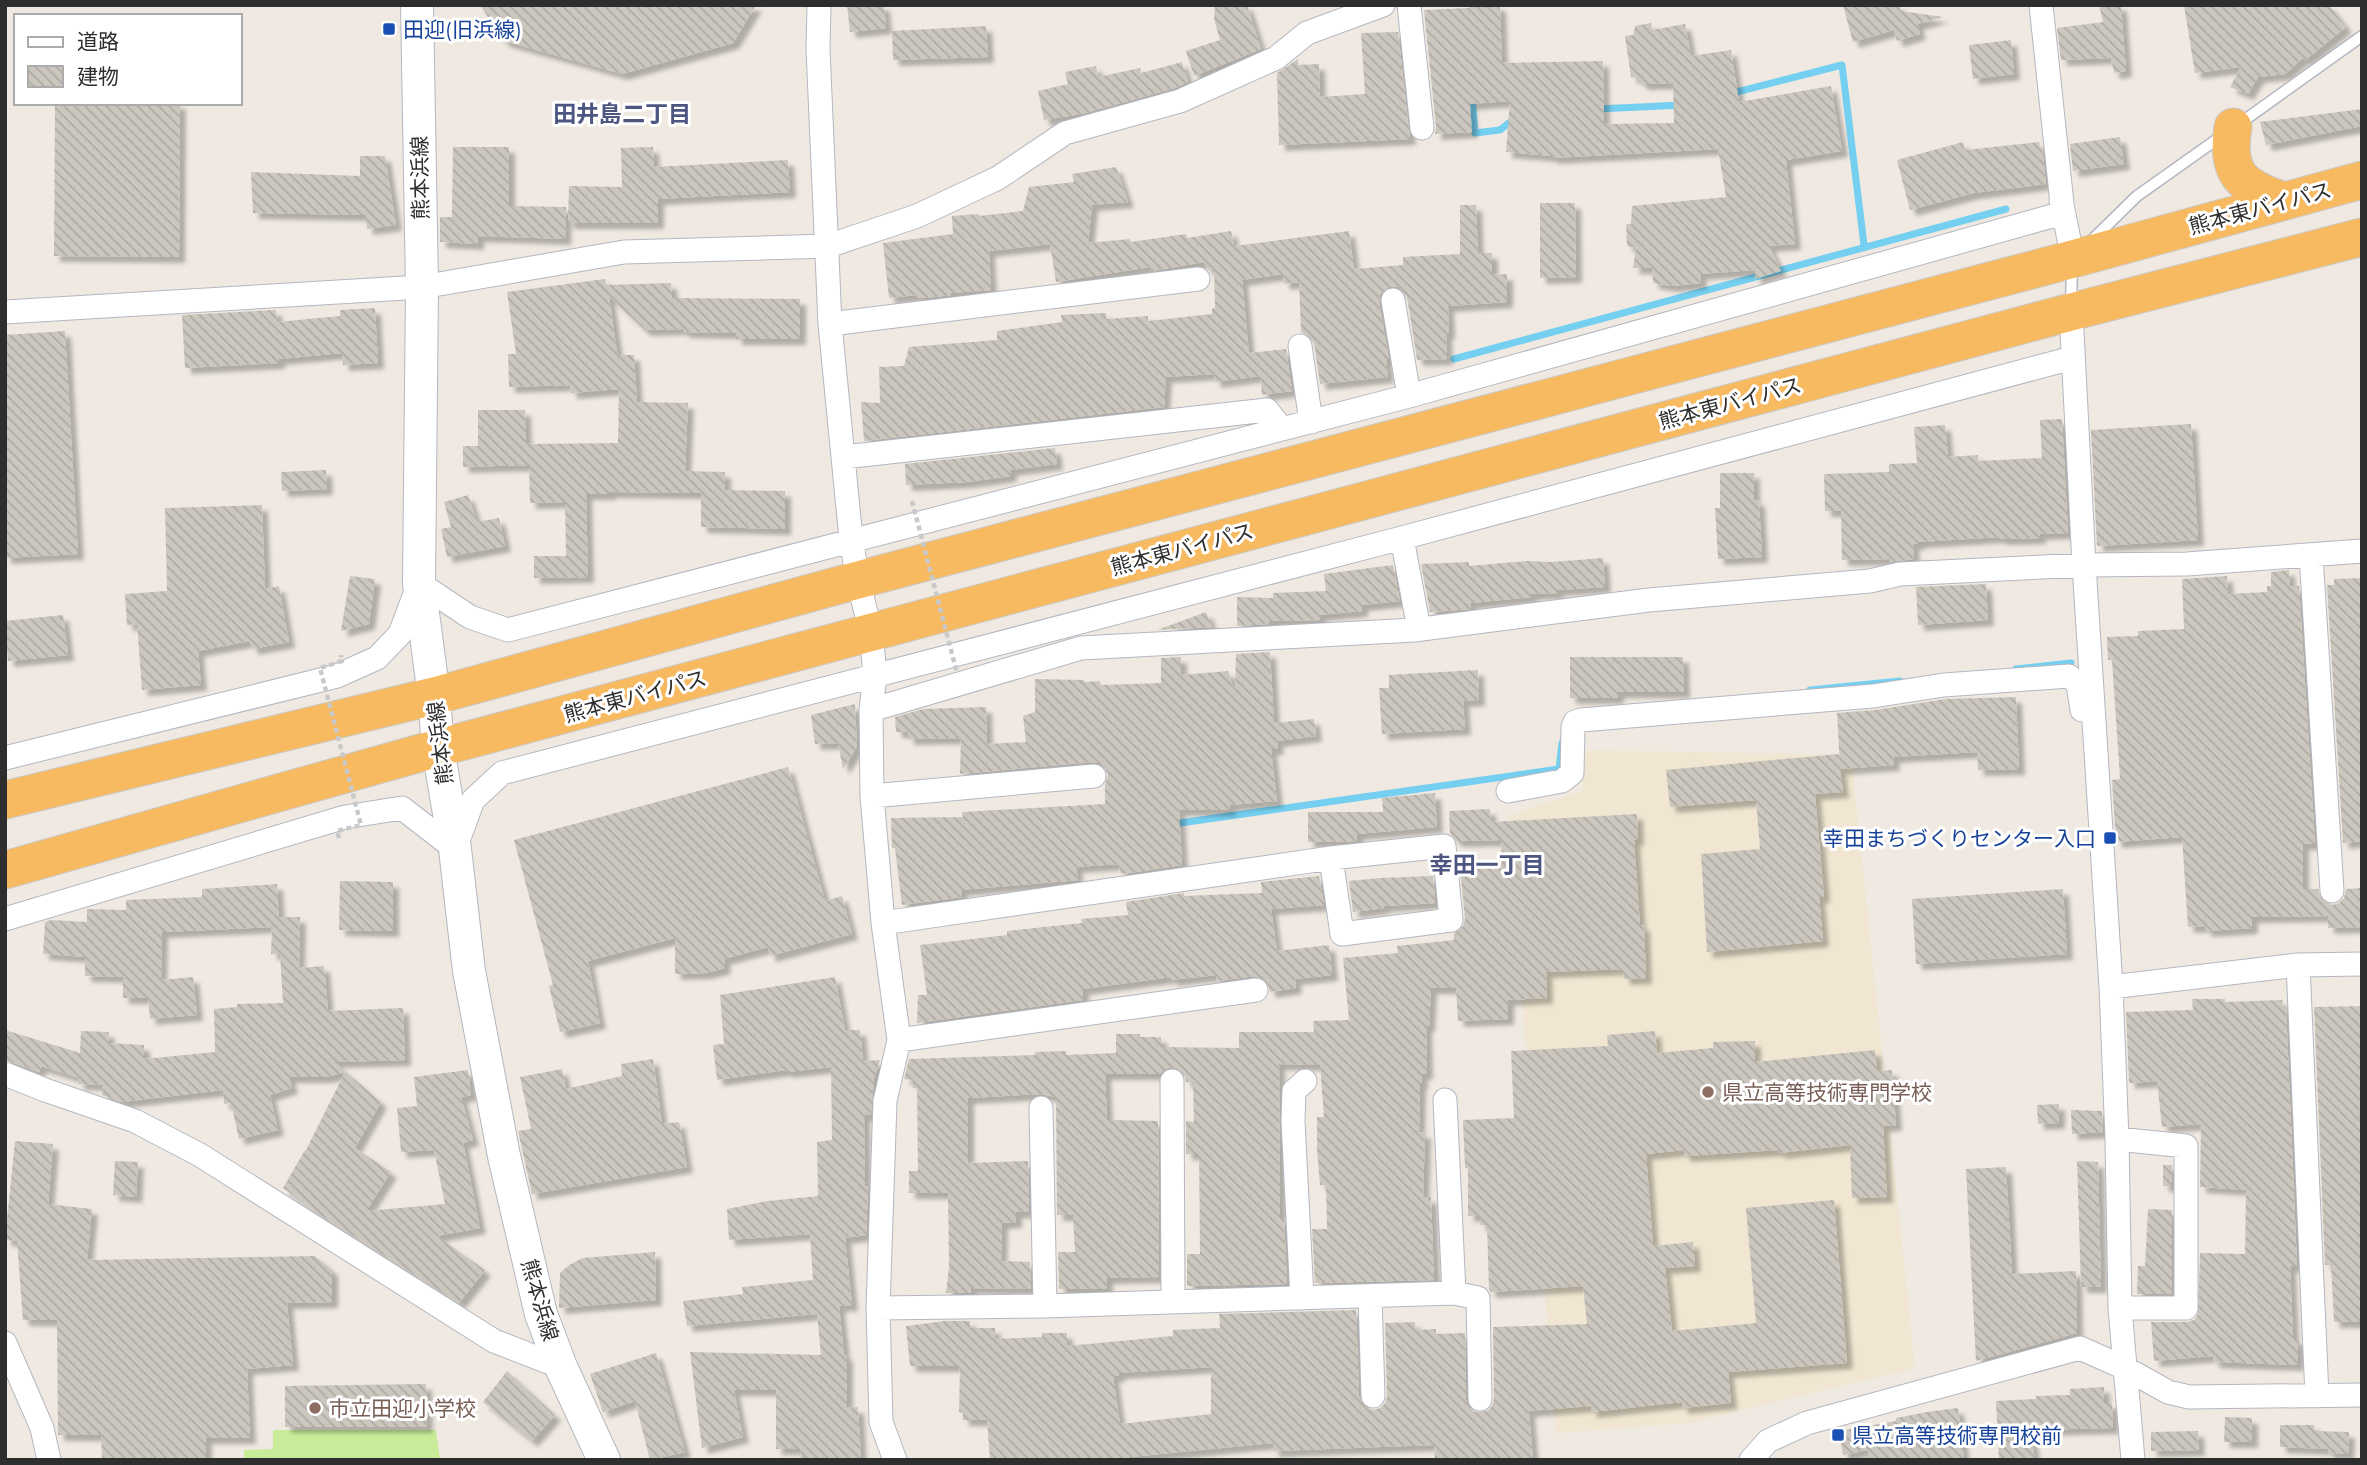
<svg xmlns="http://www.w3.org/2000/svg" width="2367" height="1465" viewBox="0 0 2367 1465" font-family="Montserrat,'Noto Sans JP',sans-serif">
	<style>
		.education { fill: #f0e6d1 }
		.pitch { fill: #c9ec9a }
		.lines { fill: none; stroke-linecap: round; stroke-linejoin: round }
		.stream { stroke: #75cff0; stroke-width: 7 }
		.building { fill: url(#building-back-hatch); fill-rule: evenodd; filter: url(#shadow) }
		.service-casing { stroke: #b4b7c1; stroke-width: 13 }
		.minor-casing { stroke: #b4b7c1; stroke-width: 25 }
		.secondary-casing { stroke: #b4b7c1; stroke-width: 34 }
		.trunk-casing { stroke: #c9c9c9; stroke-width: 39 }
		.service { stroke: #fff; stroke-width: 10 }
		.minor { stroke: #fff; stroke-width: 23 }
		.secondary { stroke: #fff; stroke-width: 32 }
		.trunk { stroke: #f8ba60; stroke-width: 37 }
		.path-bridge { stroke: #c9c9c9; stroke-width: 4.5; stroke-dasharray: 5 3.5; stroke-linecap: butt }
		.transit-dot { fill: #1a4fb4; stroke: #fff; stroke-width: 2.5 }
		.education-dot { fill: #8d6e63; stroke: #fff; stroke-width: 2.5 }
		.labels { text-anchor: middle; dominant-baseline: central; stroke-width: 6; stroke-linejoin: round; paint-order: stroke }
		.transit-label { font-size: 21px; fill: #164399; stroke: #fff; text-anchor: start }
		.street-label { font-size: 21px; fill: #2e2e2e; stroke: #fff }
		.education-label { font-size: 21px; fill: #785e54; stroke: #fff; text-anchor: start }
		.neighbourhood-label { font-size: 23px; font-weight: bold; fill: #4d5680; stroke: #fff }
	</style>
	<defs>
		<pattern id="building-back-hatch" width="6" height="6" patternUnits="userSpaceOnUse" patternTransform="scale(1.75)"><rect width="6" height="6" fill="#cbc7bf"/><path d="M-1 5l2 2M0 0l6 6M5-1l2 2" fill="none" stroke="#afaba4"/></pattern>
		<filter id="shadow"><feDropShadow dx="6" dy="6" stdDeviation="2" flood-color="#0004"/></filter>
	</defs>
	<rect width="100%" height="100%" fill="#efe9e1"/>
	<path class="education" d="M1586,750L1851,755L1915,1368L1688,1423L1556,1433L1508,816L1582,791Z"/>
	<path class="pitch" d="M273,1430H436L440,1460H244V1450L273,1449Z"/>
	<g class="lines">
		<path class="stream" d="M1729,94L1842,65L1864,245
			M1472,97L1475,133L1500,130L1514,119
			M1597,109L1683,105
			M1454,359L2006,209
			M2016,669L2071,663
			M1810,690L1900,681
			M1173,824L1559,769L1562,743"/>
	</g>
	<path class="building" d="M480,5H756L733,43L622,74L504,41Z
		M847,5H884L886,28L850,32Z
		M1215,5H1247L1261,49L1194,76L1186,51L1220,40L1214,19Z
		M1469,5H1500L1502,63L1603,61L1604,124L1674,123L1673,83L1642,84L1638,78L1631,77L1625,36L1633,35L1635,26L1651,23L1652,30L1685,24L1691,56L1731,50L1739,102L1831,86L1842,151L1786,160L1795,244L1769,246L1781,271L1755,279V270L1700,274L1701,283L1672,286L1653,283L1652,268H1633L1636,248L1627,246L1626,224H1631L1632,206L1726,197L1718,149L1552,158V156L1506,152L1510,101L1470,104L1472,132L1435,134L1436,127L1424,10L1469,8Z
		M1843,5H1899L1901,11L1943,17L1917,24L1920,34L1897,41L1894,30L1853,42Z
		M2099,5H2121L2126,71L2114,73L2111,58L2061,60L2057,28L2103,22Z
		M2184,5H2329L2346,27L2305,60L2303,58L2285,74L2258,77L2248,94L2230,87L2241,67L2195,73Z
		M986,26L988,57L893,60L892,31Z
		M1398,32L1410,139L1279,145L1277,73L1298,59V65L1319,64L1320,97L1365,94L1361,33Z
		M2011,40L2014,74L1973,79L1969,45Z
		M1182,62L1188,82L1175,88L1081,114L1044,120L1038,91L1068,84L1065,72L1096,66L1098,77L1140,68L1141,73Z
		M55,103H180L179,257L54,256Z
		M2362,109V126L2266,145L2260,122Z
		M2120,137L2124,164L2073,171L2070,144Z
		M1963,142L1965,150L2039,142L2040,148H2042L2046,184L1974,193L1910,210L1897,160Z
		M453,147H509V206L566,207L565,239L478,236V244L440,242V217H452Z
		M653,147L654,167L788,160L790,192L658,199V223H568L569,186L622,187L621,148Z
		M360,156H385L396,225L367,229L366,215L253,213L251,172L360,176Z
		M1116,167L1128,202L1092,205L1088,243L1130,239L1131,242L1186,234L1187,238L1231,231L1234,246L1349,231L1354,269L1403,265V257L1460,254V205H1476L1478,253H1492V275L1507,274V302L1448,306L1449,333H1446L1447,359L1417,360L1407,297L1399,287L1390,286L1380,294L1379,302L1389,360H1386L1388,377L1320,384L1314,343L1311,337L1301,332L1299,282L1284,284L1283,274L1242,280L1249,353L1286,349L1292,391L1262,395L1260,376L1215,382L1214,374L1166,377L1164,407L864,441L861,402L880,403L879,367L904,366L909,347L997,340V331L1062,322L1061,315L1106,313V319L1148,316V321L1212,314V309L1215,308L1214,268L1207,269L1204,262L1151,271L1150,267L1056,282L1050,244L989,251L991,290L951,293V295L925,298H918L917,295L889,298L883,243L953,234L952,216L979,214V216L1023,211L1029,187L1074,182L1072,174Z
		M1540,203H1575L1576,277L1540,278Z
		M605,279L606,285L671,283L672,298L800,299V339H736V333L683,332V329L645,330L609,296L619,366L620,355H634L637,402L688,403L685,471L725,472V490L785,491V529L701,527V493L610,492V494H586L588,577L534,578V556H566L565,502L530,503L529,465L463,467V446H478V410H525L526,444L618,443L619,389L571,393L570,385L509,387L508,354H516L507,292Z
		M375,308L378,363L343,365L342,353L279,359V363L185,368L182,315L276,310L277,322L340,316V310Z
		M65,331L78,554L5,558V335Z
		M2062,419L2068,533L2040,534V538L2000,539V537L1919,542V544H1913L1914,559L1889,562V559L1842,560L1841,511H1825L1824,474L1889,472V464L1917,463L1914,427L1945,425L1948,457L1978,455V461L2042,458L2040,420Z
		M2191,424L2198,540L2097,546L2091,430Z
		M1055,448L1057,464L1010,470L1011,476L967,482L906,485L905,464Z
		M326,470L327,489L282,491L281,472Z
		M1720,473H1754V500H1759L1762,557L1718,559L1715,508H1720Z
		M468,495L477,522L499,518L505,546L447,557L441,529L451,527L444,502Z
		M262,505L265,589L279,586L289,642L252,649L250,641L198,651L201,685L142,690L137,624L127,625L125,594L167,591L165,508Z
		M1603,558L1605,587L1558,590V593L1531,594V597L1470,603L1471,609L1430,612L1421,564L1469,562V566L1527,561L1552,562Z
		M1393,565L1400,601L1362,605V611L1320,615V620L1269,621V624L1237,626V597L1273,598V593L1326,591L1324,574Z
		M2289,570L2290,586H2299L2315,844H2303V889H2318L2321,899L2332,905L2339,903L2344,898L2346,889L2362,888V927L2328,928V916L2252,917V928L2206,931L2205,926L2188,927L2182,837L2116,842L2112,780L2120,779L2112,660H2108L2107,637L2138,636V631L2184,629L2182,579L2227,576L2228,594L2267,592V586H2271V572Z
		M350,576L375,579L369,624L341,631Z
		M2362,578V841L2343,843L2327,585H2334V579Z
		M1986,584L1988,620L1918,625L1916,587Z
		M1206,612L1212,627L1157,630Z
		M63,615L68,655L8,661L5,621Z
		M1270,652L1274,723L1314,719L1316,736L1277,741L1278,749H1271L1277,801L1230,805V810H1179L1182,865L1122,874L1120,872L1119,864L1076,867L1078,880L961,890L962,897L902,905L895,848H892L891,818L963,817L962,812L1105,804V784L1108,775L1105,767L1099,763L1093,762L960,774L961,738L908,739V732H896L895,717L923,709L986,707L987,744L1026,742L1023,716L1035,712V679L1084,680V682L1100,681L1101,685L1161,683V658L1181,657V675L1228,671L1235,693L1236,654Z
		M1570,657H1683L1684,692H1618V698H1570Z
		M1478,670L1479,700L1463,701L1465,729L1382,734L1379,688H1389V675Z
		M2016,697L2019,769L1978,770L1977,752L1893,757L1894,765L1840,769L1843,792L1815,794L1824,897H1819L1823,941L1707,952L1701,854L1760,849L1756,800L1670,807L1666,770L1839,754L1840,766L1837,713L1875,710L1946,699Z
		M855,704L857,747L843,769L838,743L815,744L811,715Z
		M788,767L825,901L842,896L852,934L770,956L768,947L724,959L725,968L706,973L675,974V938L588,961L600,1023L560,1032L549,986L553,985L514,840Z
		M1435,793L1437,827L1357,834V841L1308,842V812H1383L1382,798Z
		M1490,809L1491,822L1637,814L1638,840H1634L1640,925H1644L1646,978L1624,979L1623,969L1546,972L1547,998L1508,1000V1019L1458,1021L1456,988H1431L1429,1026H1426L1427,1073L1422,1074V1083H1420L1419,1132L1425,1133L1423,1198L1431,1197L1434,1280L1315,1283L1312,1229H1327L1326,1185H1320L1317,1150V1117H1324L1320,1065L1279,1064L1280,1218H1284L1287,1284L1187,1286V1254H1200L1199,1154H1186V1121L1194,1122L1193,1082H1186L1184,1073L1178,1069L1171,1067L1164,1069L1160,1074H1105L1107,1120L1158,1121L1159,1277L1107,1278V1289H1059L1058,1252H1075L1073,1215H1057L1056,1097L1040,1094L968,1098V1163L1028,1161L1029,1212H1016V1222L1002,1223L1001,1261L1030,1262L1031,1289L971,1288V1293H946L949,1267L948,1193H909V1171H918L917,1088H913V1080L904,1079L909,1059L1035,1055V1052L1066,1051V1055L1116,1053V1034H1140V1037H1161V1047L1239,1048V1032H1314L1313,1021L1349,1020L1343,958L1398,953L1397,946L1454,940V933L1463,926L1465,919L1460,868L1502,863L1501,840L1457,841L1450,834L1449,811Z
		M1319,876L1324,905L1271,909L1277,951L1329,945L1332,975L1295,979L1296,988L1270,992L1267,981L1255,976L1217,981L1216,975L1171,980V977L1083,989V1000L917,1023L918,995H927L920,945L1007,935V931L1082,923L1081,919L1128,915L1126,902L1184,893V896L1262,893L1261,882Z
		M1433,876L1435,903L1384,906V908L1353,912L1349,881L1380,878Z
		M340,881L393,882V931L339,930Z
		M277,884L279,917H300L299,968L324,966L328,1011L403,1008L405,1060L334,1062L381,1102L355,1148L391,1172L366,1211L445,1204L434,1150L401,1152L397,1108L417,1106L414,1077L468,1070L471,1095L461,1097L473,1140L463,1143L480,1228L437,1236L485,1270L459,1303L325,1218L283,1188L305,1150V1152L345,1072L327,1077H289L292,1088L270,1095L278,1130L239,1139L231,1103L224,1104L223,1090L121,1102L102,1095L103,1085L78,1084L79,1078L41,1066L39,1072L5,1060V1030L80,1053L81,1031L109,1032L108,1043L144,1045V1059L215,1052L214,1009L237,1007V1004L283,1003L280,954H271L272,927L162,932L161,980L193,977L197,1015L150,1019L148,998H123V977L85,976V957L43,954L45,922L51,920L87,922V909L126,910V900L202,897V889Z
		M2063,889L2067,954L1916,964L1912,899Z
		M835,977L845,1030H860L863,1061L880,1060L874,1078L871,1115H864L865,1186H868L866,1235L845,1238L852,1305L839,1306L844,1355H847V1408L858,1407L861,1460H801L800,1449H776V1390H734L743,1437L702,1448L690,1352L821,1355L817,1314L687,1326L683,1301L743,1294L742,1287L813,1280L810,1234L729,1240L727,1209L768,1201L818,1196L817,1142L832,1140L831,1067L787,1072L786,1070L717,1080L713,1045L724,1044L720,995Z
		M2192,999H2225V1002L2282,1000L2283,1008H2286L2297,1266H2290L2293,1339H2298V1365L2213,1362V1356L2154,1361L2151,1322H2187L2194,1320L2198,1314L2200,1253L2245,1254L2246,1190L2200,1187L2201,1124L2162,1127L2157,1081L2129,1083L2126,1012L2193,1010Z
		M2362,1006L2359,1117H2361L2362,1167V1322H2334L2331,1265H2325L2314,1007Z
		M1655,1031L1657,1053L1713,1048V1042L1755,1041V1062L1875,1050L1877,1071L1892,1070L1896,1125L1883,1126L1887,1197L1852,1198L1850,1145L1779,1153V1150L1684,1156V1150L1646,1154L1653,1246L1693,1242L1695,1266L1665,1268L1672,1331L1756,1323L1746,1208L1834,1200L1847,1363L1728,1372L1731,1403L1682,1408V1402L1591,1412V1406L1529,1411L1533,1460H1435L1434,1445L1273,1451V1443L1130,1457V1460H990L987,1420H963V1413L959,1412L960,1366H910L906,1326L945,1321H970V1328H995V1339L1042,1337V1333H1067V1346L1173,1336V1330L1220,1328L1219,1314L1356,1310L1359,1396L1366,1408L1373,1410L1380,1408L1385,1403L1387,1396L1385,1323L1415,1322V1330L1436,1329V1334L1465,1333L1466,1400L1468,1407L1474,1412L1487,1411L1492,1406L1494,1399L1493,1327L1587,1324L1583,1286L1491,1292L1489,1289L1487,1225H1480V1216H1468V1168H1465L1463,1120L1514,1118L1511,1051L1608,1046L1607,1035ZM1211,1367V1414L1120,1424L1113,1376H1119V1373Z
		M653,1059L662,1124L679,1122L687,1167L532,1194L518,1131L531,1129L520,1077L562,1069L566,1089L622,1076L621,1064Z
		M2059,1104V1123L2038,1124L2037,1105Z
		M2071,1110L2102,1111L2103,1132L2072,1134Z
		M15,1141L53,1144L48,1204L92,1209L87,1260L315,1256L332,1270V1302L287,1303L293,1365L247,1369L250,1438H206V1460H102L101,1435H58L57,1320H23L17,1241L5,1240Z
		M115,1161L138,1162L136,1197L113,1195Z
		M2077,1161L2098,1162L2101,1287H2081Z
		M2163,1165H2172V1186H2163Z
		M2006,1167L2012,1274L2076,1271L2077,1333L1976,1361L1966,1169Z
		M2148,1209L2172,1210V1294H2137L2138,1266H2145Z
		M655,1252L656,1300L559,1308L560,1273L569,1265L583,1258Z
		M656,1353L685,1452L650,1460L635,1401L603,1412L590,1374Z
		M507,1371L555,1415L532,1441L483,1402Z
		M426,1384L427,1427H285V1386Z
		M2104,1387V1403H2112L2113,1428L2030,1430L2035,1460H1999L1996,1401L2036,1399V1396L2070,1395V1389Z
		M1958,1408L1964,1460H1868V1450L1843,1455L1839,1431L1896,1421V1418L1927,1412Z
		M2225,1417L2252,1418V1442H2224Z
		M2280,1425H2314V1431L2349,1432L2348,1454L2328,1453V1449L2280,1447Z
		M2198,1431L2199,1450L2151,1451V1432Z"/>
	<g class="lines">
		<g class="service-casing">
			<path id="service" d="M2239,124L2362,36
				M2091,241L2137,196L2223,135
				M2071,307L2072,267"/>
		</g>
		<g class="minor-casing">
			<path id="minor" d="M819,5L818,49L830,324L851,539L858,580L871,633L875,674L871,710L872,796L883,923L899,1040L885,1101L878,1308L881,1422L895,1460
				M1409,5L1422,128
				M2061,200L2073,259
				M1393,300L1409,396
				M5,312L422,287L624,252L828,246L917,216L998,178L1065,133L1180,101L1276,58L1307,33L1383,5
				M2071,312L2084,565L2111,987L2117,1139L2120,1308L2133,1460
				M830,324L1198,279
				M1300,346L1311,422
				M844,457L1267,410L1282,429
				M1402,538L1419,629
				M2311,555L2332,891
				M871,710L1081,648L1414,630L1649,600L1870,581L1900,574L2084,565L2187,564L2362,551
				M5,758L337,676L377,658L400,634L419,583L470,617L508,630L1409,396L2063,213L2041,5
				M1508,791L1562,781L1572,773L1573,727L1575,722L1581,720L1873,696L1944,685L2069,676L2078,684L2082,710
				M872,796L1094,776
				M5,919L345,817L402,808L455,849L473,800L502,773L1402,538L2072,358
				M883,923L1331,858L1444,846L1451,920L1342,934L1331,858
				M2298,965L2317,1396
				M2111,987L2298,965L2362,964
				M899,1040L1256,990
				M5,1074L45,1090L135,1121L200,1155L494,1341L561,1367
				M1172,1081L1173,1302
				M1445,1100L1454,1293
				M1041,1108L1045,1306
				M2117,1139L2186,1146V1308H2120
				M1370,1296L1373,1396
				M1302,1298L1293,1121L1294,1091L1305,1081
				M878,1308L1045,1306L1454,1293L1478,1298L1480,1399
				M5,1343L42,1428L49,1460
				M1751,1460L1768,1441L1807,1423L2080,1348L2125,1368L2168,1392L2189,1397L2362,1395"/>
		</g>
		<g class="secondary-casing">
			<path id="secondary" d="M417,5L422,287L419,583L434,696L438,748L455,849L469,971L504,1156L541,1314L561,1367L604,1460"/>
		</g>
		<g class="trunk-casing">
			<path id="trunk" d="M2233,127C2225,175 2243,187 2284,201
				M5,800L434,696L858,580L2073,259L2362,180
				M5,870L438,748L2071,312L2362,237"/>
		</g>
		<use href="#service" class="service"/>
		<use href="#minor" class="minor"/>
		<use href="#secondary" class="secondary"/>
		<use href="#trunk" class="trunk"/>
		<path class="path-bridge" d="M912,501L957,673
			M339,838L337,831L361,825L320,668L342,661L341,655"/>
	</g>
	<g class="transit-dot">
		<rect x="382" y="22" width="14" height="14" rx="3.5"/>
		<rect x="2103" y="831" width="14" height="14" rx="3.5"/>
		<rect x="1831" y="1428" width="14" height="14" rx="3.5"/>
	</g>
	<g class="education-dot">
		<circle cx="1708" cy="1092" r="7"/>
		<circle cx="315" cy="1408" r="7"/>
	</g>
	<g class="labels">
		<g class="transit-label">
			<text x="403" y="29">田迎(旧浜線)</text>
			<text x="2096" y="838" text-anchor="end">幸田まちづくりセンター入口</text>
			<text x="1852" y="1435">県立高等技術専門校前</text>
		</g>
		<g class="street-label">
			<text transform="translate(420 178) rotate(-91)">熊本浜線</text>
			<text transform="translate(2260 208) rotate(-15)">熊本東バイパス</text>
			<text transform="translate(1730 403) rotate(-15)">熊本東バイパス</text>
			<text transform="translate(1182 549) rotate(-15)">熊本東バイパス</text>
			<text transform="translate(635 696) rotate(-15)">熊本東バイパス</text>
			<text transform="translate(440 743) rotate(-97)">熊本浜線</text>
			<text transform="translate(540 1300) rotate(74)">熊本浜線</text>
		</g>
		<g class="education-label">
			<text x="1722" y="1092">県立高等技術専門学校</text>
			<text x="329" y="1408">市立田迎小学校</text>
		</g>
		<g class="neighbourhood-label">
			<text x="622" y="114">田井島二丁目</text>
			<text x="1487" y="865">幸田一丁目</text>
		</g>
	</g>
	<rect width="2367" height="1465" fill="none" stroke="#2e2e2e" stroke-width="14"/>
	<rect x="14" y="14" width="228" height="91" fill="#ffffff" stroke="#ababab" stroke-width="2"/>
	<rect x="28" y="37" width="35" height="10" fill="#ffffff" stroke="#ababab" stroke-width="2"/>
	<text x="77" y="49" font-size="21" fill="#2e2e2e">道路</text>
	<rect x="28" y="66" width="35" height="21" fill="url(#building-back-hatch)" stroke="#ababab" stroke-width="2"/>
	<text x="77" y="84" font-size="21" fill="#2e2e2e">建物</text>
</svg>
